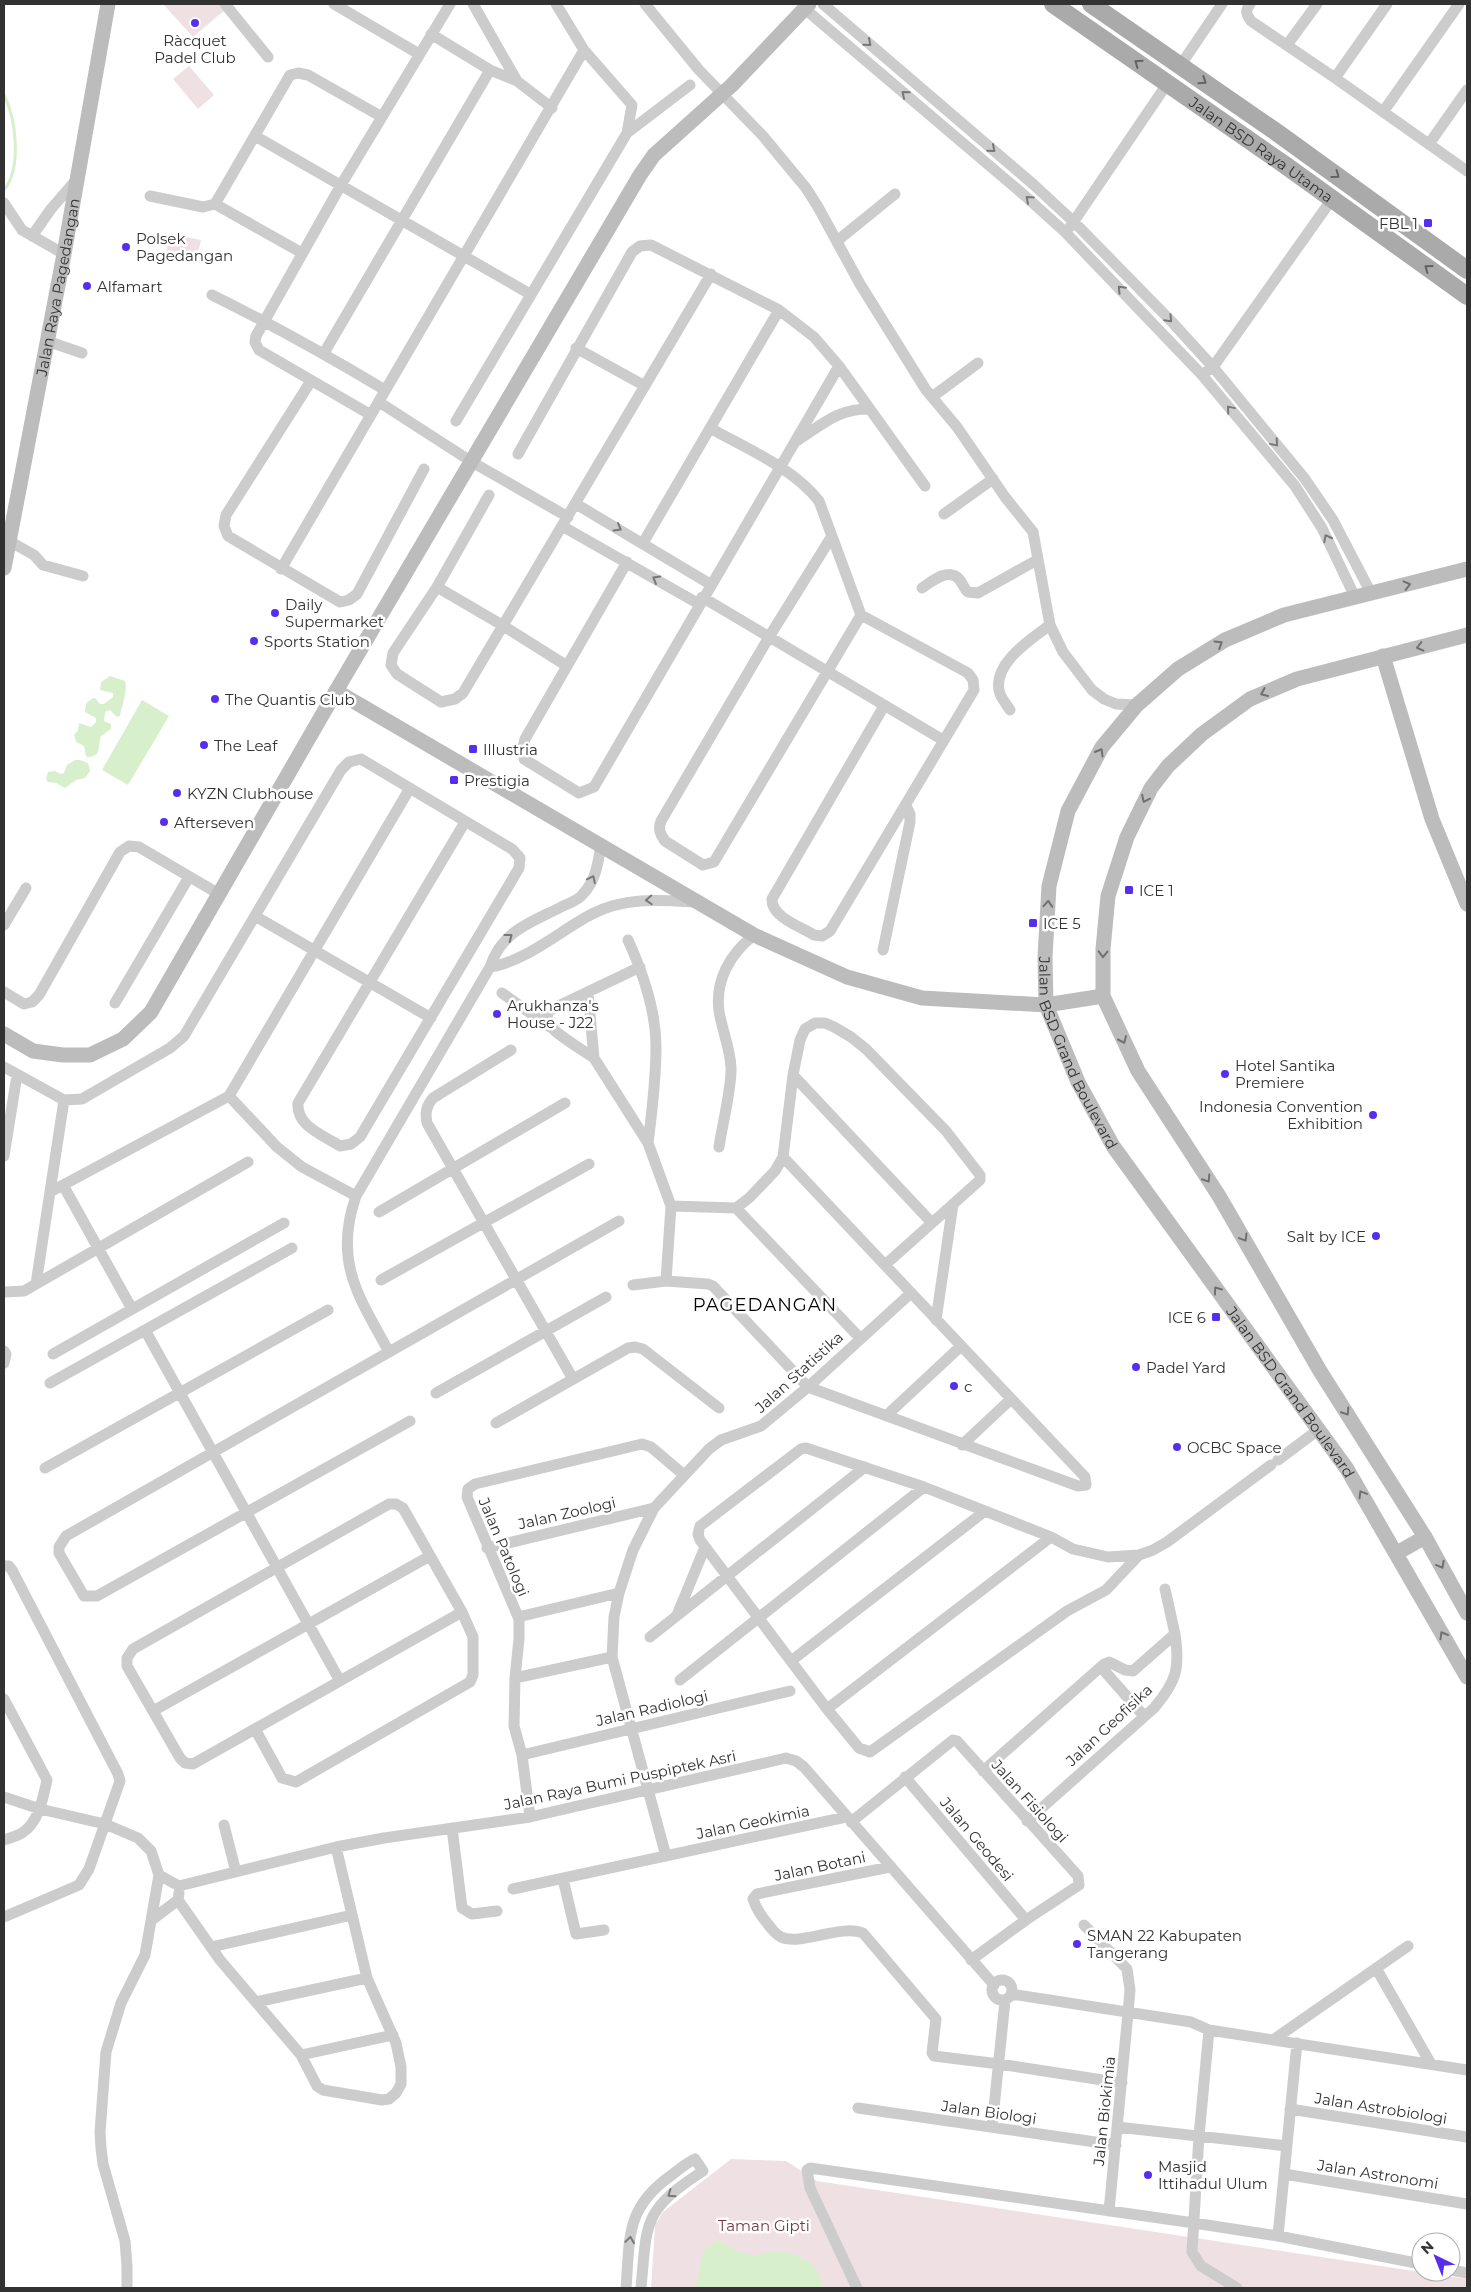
<svg xmlns="http://www.w3.org/2000/svg" width="1471" height="2292" viewBox="0 0 1471 2292" font-family="Montserrat,sans-serif">
	<style>
		.green { fill: #efe0e4 }
		.water { fill: #d8efcc }
		.lines { fill: none; stroke-linecap: round; stroke-linejoin: round }
		.stream { stroke: #d8efcc; stroke-width: 3 }
		.street { stroke: #ccc; stroke-width: 11 }
		.secondary { stroke: #bcbcbc; stroke-width: 15 }
		.primary { stroke: #aaa; stroke-width: 18 }
		.oneway { stroke: #777 }
		.oneway2 { stroke: #626262 }
		.oneway3 { stroke: #707070 }
		.poi-dot { fill: #562fee; stroke: #fff; stroke-width: 2 }
		.labels { text-anchor: middle; dominant-baseline: central; stroke-width: 5; stroke-linejoin: round; paint-order: stroke }
		.poi-label { font-size: 15px; fill: #323232; stroke: #fff; text-anchor: start }
		.street-label { font-size: 15px; fill: #323232; stroke: #fff }
		.park-label { font-size: 15px; fill: #713c46; stroke: #fff }
		.quarter-label { font-size: 18px; letter-spacing: 1px; fill: #000; stroke: #fff }
	</style>
	<rect width="100%" height="100%" fill="#fff"/>
	<path class="green" d="M163,4H221L226,9L193,37Z
		M189,66L214,95L198,109L173,79Z
		M170,234L201,240L196,261L166,255Z
		M731,2159L786,2161L817,2181L1467,2279V2288H651L655,2225L663,2212Z"/>
	<path class="water" d="M110,676L125,681C128,689 122,706 120,716L117,717L110,710L105,712L104,721L111,724V729L101,736C97,746 103,756 88,757L86,756L84,746L76,742L74,735L78,730L79,723L91,727L96,722V718L85,712C85,704 87,700 95,698L100,704H104L113,697V693L100,690L101,682Z
		M142,700L169,716L128,785L102,770Z
		M75,760H80L88,763L90,771L85,778L76,780L65,788L56,783L48,782L46,779L48,772L55,771L60,774L64,773L67,765Z
		M718,2240C729,2247 741,2254 754,2255C761,2256 769,2251 776,2251C798,2253 824,2264 821,2288H696L703,2251Z"/>
	<g class="lines">
		<path class="stream" d="M4,95C16,119 22,168 4,190"/>
		<path class="street" d="M225,4L268,57
			M334,4L419,54
			M473,4L517,81
			M645,4L699,70L763,136L806,188L818,207L860,284L926,390L957,427L1005,497L1033,532L1050,625L1063,652L1092,690L1104,699L1116,704L1137,705
			M823,4L1034,185L1074,222L1172,322L1213,367L1305,479L1333,520L1371,593
			M1250,4C1245,11 1246,14 1251,21L1335,78L1467,171
			M805,9L1024,195L1065,232L1202,375L1295,486L1322,528L1355,597
			M431,34L490,70L517,81L552,108
			M1287,45L1317,4
			M1180,66L1222,4
			M1335,78L1387,4
			M1383,112L1459,4
			M627,133L690,85
			M255,136L530,294
			M1429,144L1467,90
			M150,196L203,207L215,204
			M4,203L22,230L64,254
			M1070,227L1167,84
			M32,236L51,209L76,180
			M837,241L895,194
			M302,253L215,204L290,75L298,73L308,75L382,117
			M212,295C271,324 328,356 385,390
			M47,341L82,353
			M576,348L645,386
			M324,353L490,70
			M1207,371L1213,367L1332,199
			M311,381L226,515L224,526L228,536L340,602L349,600L357,594L424,469
			M932,397L978,363
			M379,402L472,462L568,517
			M371,415L259,350L255,342L256,336L341,185L450,4
			M456,421L627,133L632,105L584,50L556,4
			M710,428C747,449 792,467 819,501L861,615
			M798,440C823,424 839,408 870,409
			M518,454L632,252L640,246L651,245L779,310L814,337L839,366L925,486
			M489,495L437,587L393,653L391,665L397,674L441,702L455,699L463,693L711,274
			M576,504L710,584
			M944,514L993,479
			M562,526L699,604
			M832,536L769,637L661,821C658,829 660,834 665,841L703,865L714,862L861,615L968,673L973,680L974,690L830,931L822,936L814,935C801,927 771,917 772,899L884,706
			M9,541L34,555L43,565L83,576
			M643,543L779,310
			M627,562L525,739L523,748L524,759L579,793L594,787L839,366
			M281,569L584,50
			M437,587L502,625L567,666
			M922,588C931,582 948,567 959,579C963,583 963,588 968,592L978,593L1037,560
			M702,597L943,740
			M1010,710C1007,705 1002,699 1000,694C990,665 1031,639 1050,625
			M255,916L431,1018
			M4,925L26,888
			M628,940C643,973 656,1010 656,1047C656,1079 652,1112 648,1143
			M883,950L910,822V814L906,806
			M490,967C525,962 561,930 592,914C625,897 660,900 695,902
			M4,992L24,1004L32,1002L39,995L120,852L129,846L139,847L219,894
			M588,992L594,1058C583,1050 551,1032 547,1021C546,1016 548,1013 550,1010L640,967
			M502,993L550,1027
			M115,1003L189,877
			M511,1050L433,1098C426,1106 425,1113 427,1123L573,1379
			M594,1058L648,1143L671,1206L666,1281
			M4,1067L64,1100L82,1099L170,1048L184,1036L341,770L349,762L361,759L512,849L520,858L519,868L360,1137L351,1144L340,1146C323,1135 296,1126 298,1103L465,822
			M793,1075L932,1223
			M229,1096L277,1147L302,1167L356,1196
			M719,1147C722,1126 732,1087 731,1067C730,1048 722,1030 719,1011C715,980 730,954 754,935
			M4,1156L17,1075
			M63,1185L132,1309
			M50,1192L229,1096L410,788
			M671,1206L736,1208L749,1198L775,1171L783,1157L793,1075L800,1040L805,1029L815,1023H825L834,1027L851,1037L866,1049L946,1131L980,1175V1180L885,1265
			M736,1208L860,1338
			M379,1212L565,1103
			M381,1280L589,1164
			M36,1284L64,1100
			M633,1285L666,1281L708,1284L713,1286L808,1387L1078,1486L1086,1485L1085,1477L783,1157
			M4,1292L24,1291L248,1162
			M936,1320L953,1204
			M145,1330L340,1681
			M4,1351L6,1354L4,1363
			M389,1352C359,1297 333,1262 356,1196L490,967C502,930 531,923 563,906C570,903 579,900 583,894C596,880 598,863 601,845
			M53,1354L284,1223
			M50,1383L292,1248
			M436,1393L606,1297
			M886,1416L961,1346
			M410,1421L97,1596H84L59,1553V1547L66,1536L619,1221
			M496,1423L628,1348L635,1347L643,1349L719,1408
			M962,1445L1011,1399
			M1278,1460L1318,1430
			M45,1468L328,1310
			M487,1548L654,1508
			M1139,1555L1106,1590L1067,1611L870,1752L859,1748L827,1709L700,1540L698,1534L700,1526L801,1449L806,1448L924,1487L1051,1537L1073,1549L1108,1557L1139,1555L1153,1550L1167,1542L1271,1465
			M4,1566H9L12,1570L118,1774L120,1781L89,1869L79,1885L4,1917
			M1165,1589L1175,1634
			M677,1615L705,1547
			M518,1617L619,1593
			M650,1637L865,1467
			M791,1661L985,1511
			M1101,1667L1144,1716
			M515,1678L612,1657
			M680,1680L924,1487
			M4,1699L47,1780C43,1798 39,1822 22,1833C17,1836 10,1838 4,1840
			M827,1709L1051,1537
			M153,1711L430,1556
			M255,1729L282,1778L296,1782L470,1682L473,1675V1637L462,1612L403,1508L396,1504H389L133,1649L127,1658V1666L180,1758L185,1763L193,1764L462,1612
			M522,1755L790,1691
			M983,1771L1104,1664L1109,1662L1125,1670L1133,1671L1175,1634C1180,1668 1177,1681 1154,1708L1027,1821
			M905,1777L1026,1920
			M4,1797L40,1809L105,1824L138,1838L151,1851L159,1875L145,1955L121,2003L106,2052L100,2132L101,2148L103,2164L125,2241L127,2266V2288
			M530,1817L522,1755L514,1726L515,1678L519,1639V1619L467,1497L468,1489L475,1484L642,1444L651,1447L684,1475
			M851,1822L953,1740L957,1741L1078,1876L1079,1885L1026,1920L971,1960
			M224,1825L236,1872
			M452,1828L462,1908L472,1914L497,1911
			M666,1856L612,1657L614,1617L619,1593L633,1550L654,1508L709,1449L721,1440L761,1426L808,1387L911,1293
			M890,1867L757,1894L753,1899C756,1908 761,1916 767,1923C771,1928 775,1934 781,1937C800,1946 841,1924 863,1933L936,2019L932,2053L934,2056L999,2064L1122,2083
			M159,1875L179,1886L336,1847L384,1838L530,1817L786,1758L796,1761L804,1767L994,1985
			M563,1879L576,1934L604,1930
			M513,1889L846,1817
			M178,1900L220,1960L301,2055L317,2086L323,2090L382,2100L389,2099L396,2093L401,2084V2067L396,2043L367,1978L336,1847
			M153,1919L178,1900L179,1893
			M1084,1925L1127,1969L1130,1990L1128,2013L1109,2211
			M211,1947L352,1915
			M1376,1968L1431,2064
			M992 1990a10 10 0 1 1 20 0a10 10 0 1 1-20 0Z
			M1011,1994L1191,2022L1209,2030L1467,2070
			M256,2002L367,1978
			M1209,2030L1199,2136L1192,2252L1201,2266L1237,2288
			M1273,2040L1408,1946
			M301,2055L393,2035
			M858,2108L1116,2145
			M1290,2109L1467,2137
			M992,2127L1005,2001
			M1117,2127L1287,2146
			M1284,2174L1467,2204
			M1278,2236L1297,2043
			M1451,2270L1467,2273
			M626,2288C630,2239 625,2209 669,2177C677,2171 686,2163 695,2159L703,2171C643,2210 647,2221 641,2288
			M857,2288L810,2188L807,2170L810,2168L1194,2223L1278,2236L1421,2264"/>
		<g class="secondary">
			<path id="s1" d="M4,568L64,254L108,4"/>
			<path id="s2" d="M1467,569L1284,615L1225,640L1178,669L1137,705L1102,747L1068,811L1049,886L1045,957L1046,1005L1078,1082L1113,1146L1347,1469L1467,1677"/>
			<path d="M1467,635L1297,679L1250,699L1202,734L1168,766L1151,788L1127,837L1108,896L1103,949V996L1138,1071L1219,1196L1320,1371L1425,1537L1467,1613"/>
			<path d="M1383,656L1432,819L1467,904"/>
			<path d="M336,691L754,935L847,977L922,998L1046,1005L1103,996"/>
			<path d="M4,1034L33,1051L63,1055H90L123,1039L151,1012L336,691L640,175L654,155L732,85L809,4"/>
			<path d="M1397,1553L1425,1537"/>
		</g>
		<g class="primary">
			<path id="s3" d="M1053,4L1285,165L1467,296"/>
			<path d="M1091,4L1279,134L1467,270"/>
		</g>
	</g>
	<defs><path id="oneway-chevron" d="M-2-3.5L2.5 0L-2 3.5" fill="none" stroke-width="1.6" stroke-linecap="round" stroke-linejoin="round" transform="scale(1.25)"/></defs>
	<g class="oneway">
		<use href="#oneway-chevron" transform="translate(868 43) rotate(41)"/>
		<use href="#oneway-chevron" transform="translate(905 94) rotate(-140)"/>
		<use href="#oneway-chevron" transform="translate(992 149) rotate(41)"/>
		<use href="#oneway-chevron" transform="translate(1029 199) rotate(-138)"/>
		<use href="#oneway-chevron" transform="translate(1121 289) rotate(-134)"/>
		<use href="#oneway-chevron" transform="translate(1169 319) rotate(46)"/>
		<use href="#oneway-chevron" transform="translate(1230 409) rotate(-130)"/>
		<use href="#oneway-chevron" transform="translate(1275 443) rotate(50)"/>
		<use href="#oneway-chevron" transform="translate(618 528) rotate(30)"/>
		<use href="#oneway-chevron" transform="translate(1327 538) rotate(-117)"/>
		<use href="#oneway-chevron" transform="translate(656 579) rotate(-150)"/>
		<use href="#oneway-chevron" transform="translate(592 879) rotate(-64)"/>
		<use href="#oneway-chevron" transform="translate(649 900) rotate(177)"/>
		<use href="#oneway-chevron" transform="translate(509 937) rotate(-37)"/>
		<use href="#oneway-chevron" transform="translate(671 2194) rotate(145)"/>
		<use href="#oneway-chevron" transform="translate(630 2240) rotate(-82)"/>
	</g>
	<g class="oneway2">
		<use href="#oneway-chevron" transform="translate(1138 63) rotate(-145)"/>
		<use href="#oneway-chevron" transform="translate(1203 81) rotate(34)"/>
		<use href="#oneway-chevron" transform="translate(1336 175) rotate(36)"/>
		<use href="#oneway-chevron" transform="translate(1428 268) rotate(-144)"/>
	</g>
	<g class="oneway3">
		<use href="#oneway-chevron" transform="translate(1407 585) rotate(-14)"/>
		<use href="#oneway-chevron" transform="translate(1219 644) rotate(-32)"/>
		<use href="#oneway-chevron" transform="translate(1420 647) rotate(166)"/>
		<use href="#oneway-chevron" transform="translate(1264 693) rotate(157)"/>
		<use href="#oneway-chevron" transform="translate(1100 752) rotate(-60)"/>
		<use href="#oneway-chevron" transform="translate(1145 799) rotate(116)"/>
		<use href="#oneway-chevron" transform="translate(1048 904) rotate(-86)"/>
		<use href="#oneway-chevron" transform="translate(1103 954) rotate(91)"/>
		<use href="#oneway-chevron" transform="translate(1123 1040) rotate(66)"/>
		<use href="#oneway-chevron" transform="translate(1207 1179) rotate(57)"/>
		<use href="#oneway-chevron" transform="translate(1244 1238) rotate(59)"/>
		<use href="#oneway-chevron" transform="translate(1217 1290) rotate(-126)"/>
		<use href="#oneway-chevron" transform="translate(1346 1412) rotate(57)"/>
		<use href="#oneway-chevron" transform="translate(1362 1494) rotate(-121)"/>
		<use href="#oneway-chevron" transform="translate(1441 1565) rotate(61)"/>
		<use href="#oneway-chevron" transform="translate(1443 1635) rotate(-120)"/>
	</g>
	<g class="poi-dot">
		<circle cx="195" cy="23" r="5"/>
		<rect x="1423" y="218" width="10" height="10" rx="2.5"/>
		<circle cx="126" cy="247" r="5"/>
		<circle cx="87" cy="286" r="5"/>
		<circle cx="275" cy="613" r="5"/>
		<circle cx="254" cy="641" r="5"/>
		<circle cx="215" cy="699" r="5"/>
		<circle cx="204" cy="745" r="5"/>
		<rect x="468" y="744" width="10" height="10" rx="2.5"/>
		<rect x="449" y="775" width="10" height="10" rx="2.5"/>
		<circle cx="177" cy="793" r="5"/>
		<circle cx="164" cy="822" r="5"/>
		<rect x="1124" y="885" width="10" height="10" rx="2.5"/>
		<rect x="1028" y="918" width="10" height="10" rx="2.5"/>
		<circle cx="497" cy="1014" r="5"/>
		<circle cx="1225" cy="1074" r="5"/>
		<circle cx="1373" cy="1115" r="5"/>
		<circle cx="1376" cy="1236" r="5"/>
		<rect x="1211" y="1312" width="10" height="10" rx="2.5"/>
		<circle cx="1136" cy="1367" r="5"/>
		<circle cx="954" cy="1386" r="5"/>
		<circle cx="1177" cy="1447" r="5"/>
		<circle cx="1077" cy="1944" r="5"/>
		<circle cx="1148" cy="2175" r="5"/>
	</g>
	<g class="labels">
		<g class="poi-label">
			<text x="195" y="40" text-anchor="middle">Ràcquet<tspan x="195" dy="17">Padel Club</tspan></text>
			<text x="1418" y="223" text-anchor="end">FBL 1</text>
			<text x="136" y="238">Polsek<tspan x="136" dy="17">Pagedangan</tspan></text>
			<text x="97" y="286">Alfamart</text>
			<text x="285" y="604">Daily<tspan x="285" dy="17">Supermarket</tspan></text>
			<text x="264" y="641">Sports Station</text>
			<text x="225" y="699">The Quantis Club</text>
			<text x="214" y="745">The Leaf</text>
			<text x="483" y="749">Illustria</text>
			<text x="464" y="780">Prestigia</text>
			<text x="187" y="793">KYZN Clubhouse</text>
			<text x="174" y="822">Afterseven</text>
			<text x="1139" y="890">ICE 1</text>
			<text x="1043" y="923">ICE 5</text>
			<text x="507" y="1005">Arukhanza's<tspan x="507" dy="17">House - J22</tspan></text>
			<text x="1235" y="1065">Hotel Santika<tspan x="1235" dy="17">Premiere</tspan></text>
			<text x="1363" y="1106" text-anchor="end">Indonesia Convention<tspan x="1363" dy="17">Exhibition</tspan></text>
			<text x="1366" y="1236" text-anchor="end">Salt by ICE</text>
			<text x="1206" y="1317" text-anchor="end">ICE 6</text>
			<text x="1146" y="1367">Padel Yard</text>
			<text x="964" y="1386">c</text>
			<text x="1187" y="1447">OCBC Space</text>
			<text x="1087" y="1935">SMAN 22 Kabupaten<tspan x="1087" dy="17">Tangerang</tspan></text>
			<text x="1158" y="2166">Masjid<tspan x="1158" dy="17">Ittihadul Ulum</tspan></text>
		</g>
		<g class="street-label">
			<text stroke="none"><textPath href="#s3" startOffset="254">Jalan BSD Raya Utama</textPath></text>
			<text stroke="none"><textPath href="#s1" startOffset="286">Jalan Raya Pagedangan</textPath></text>
			<text stroke="none"><textPath href="#s2" startOffset="741">Jalan BSD Grand Boulevard</textPath></text>
			<text transform="translate(799 1372) rotate(-42)">Jalan Statistika</text>
			<text stroke="none"><textPath href="#s2" startOffset="1146">Jalan BSD Grand Boulevard</textPath></text>
			<text transform="translate(567 1513) rotate(-13)">Jalan Zoologi</text>
			<text transform="translate(504 1547) rotate(67)">Jalan Patologi</text>
			<text transform="translate(652 1708) rotate(-13)">Jalan Radiologi</text>
			<text transform="translate(1109 1725) rotate(-43)">Jalan Geofisika</text>
			<text transform="translate(620 1780) rotate(-12)">Jalan Raya Bumi Puspiptek Asri</text>
			<text transform="translate(1030 1801) rotate(48)">Jalan Fisiologi</text>
			<text transform="translate(753 1822) rotate(-12)">Jalan Geokimia</text>
			<text transform="translate(977 1839) rotate(50)">Jalan Geodesi</text>
			<text transform="translate(820 1866) rotate(-12)">Jalan Botani</text>
			<text transform="translate(1381 2108) rotate(9)">Jalan Astrobiologi</text>
			<text transform="translate(1104 2111) rotate(-84)">Jalan Biokimia</text>
			<text transform="translate(989 2112) rotate(8)">Jalan Biologi</text>
			<text transform="translate(1378 2174) rotate(9)">Jalan Astronomi</text>
		</g>
		<g class="park-label">
			<text x="764" y="2225">Taman Gipti</text>
		</g>
		<g class="quarter-label">
			<text x="765" y="1305">PAGEDANGAN</text>
		</g>
	</g>
	<rect width="1471" height="2292" fill="none" stroke="#323232" stroke-width="10"/>
	<g transform="translate(1436 2257) rotate(317)"><circle r="24" fill="#ffffff" stroke="#adadad"/>
	<path d="M0-4L9 19L0 12L-9 19Z" fill="#562fee"/>
	<text y="-8" font-size="14" font-weight="bold" text-anchor="middle" fill="#323232">N</text>
	</g>
</svg>
